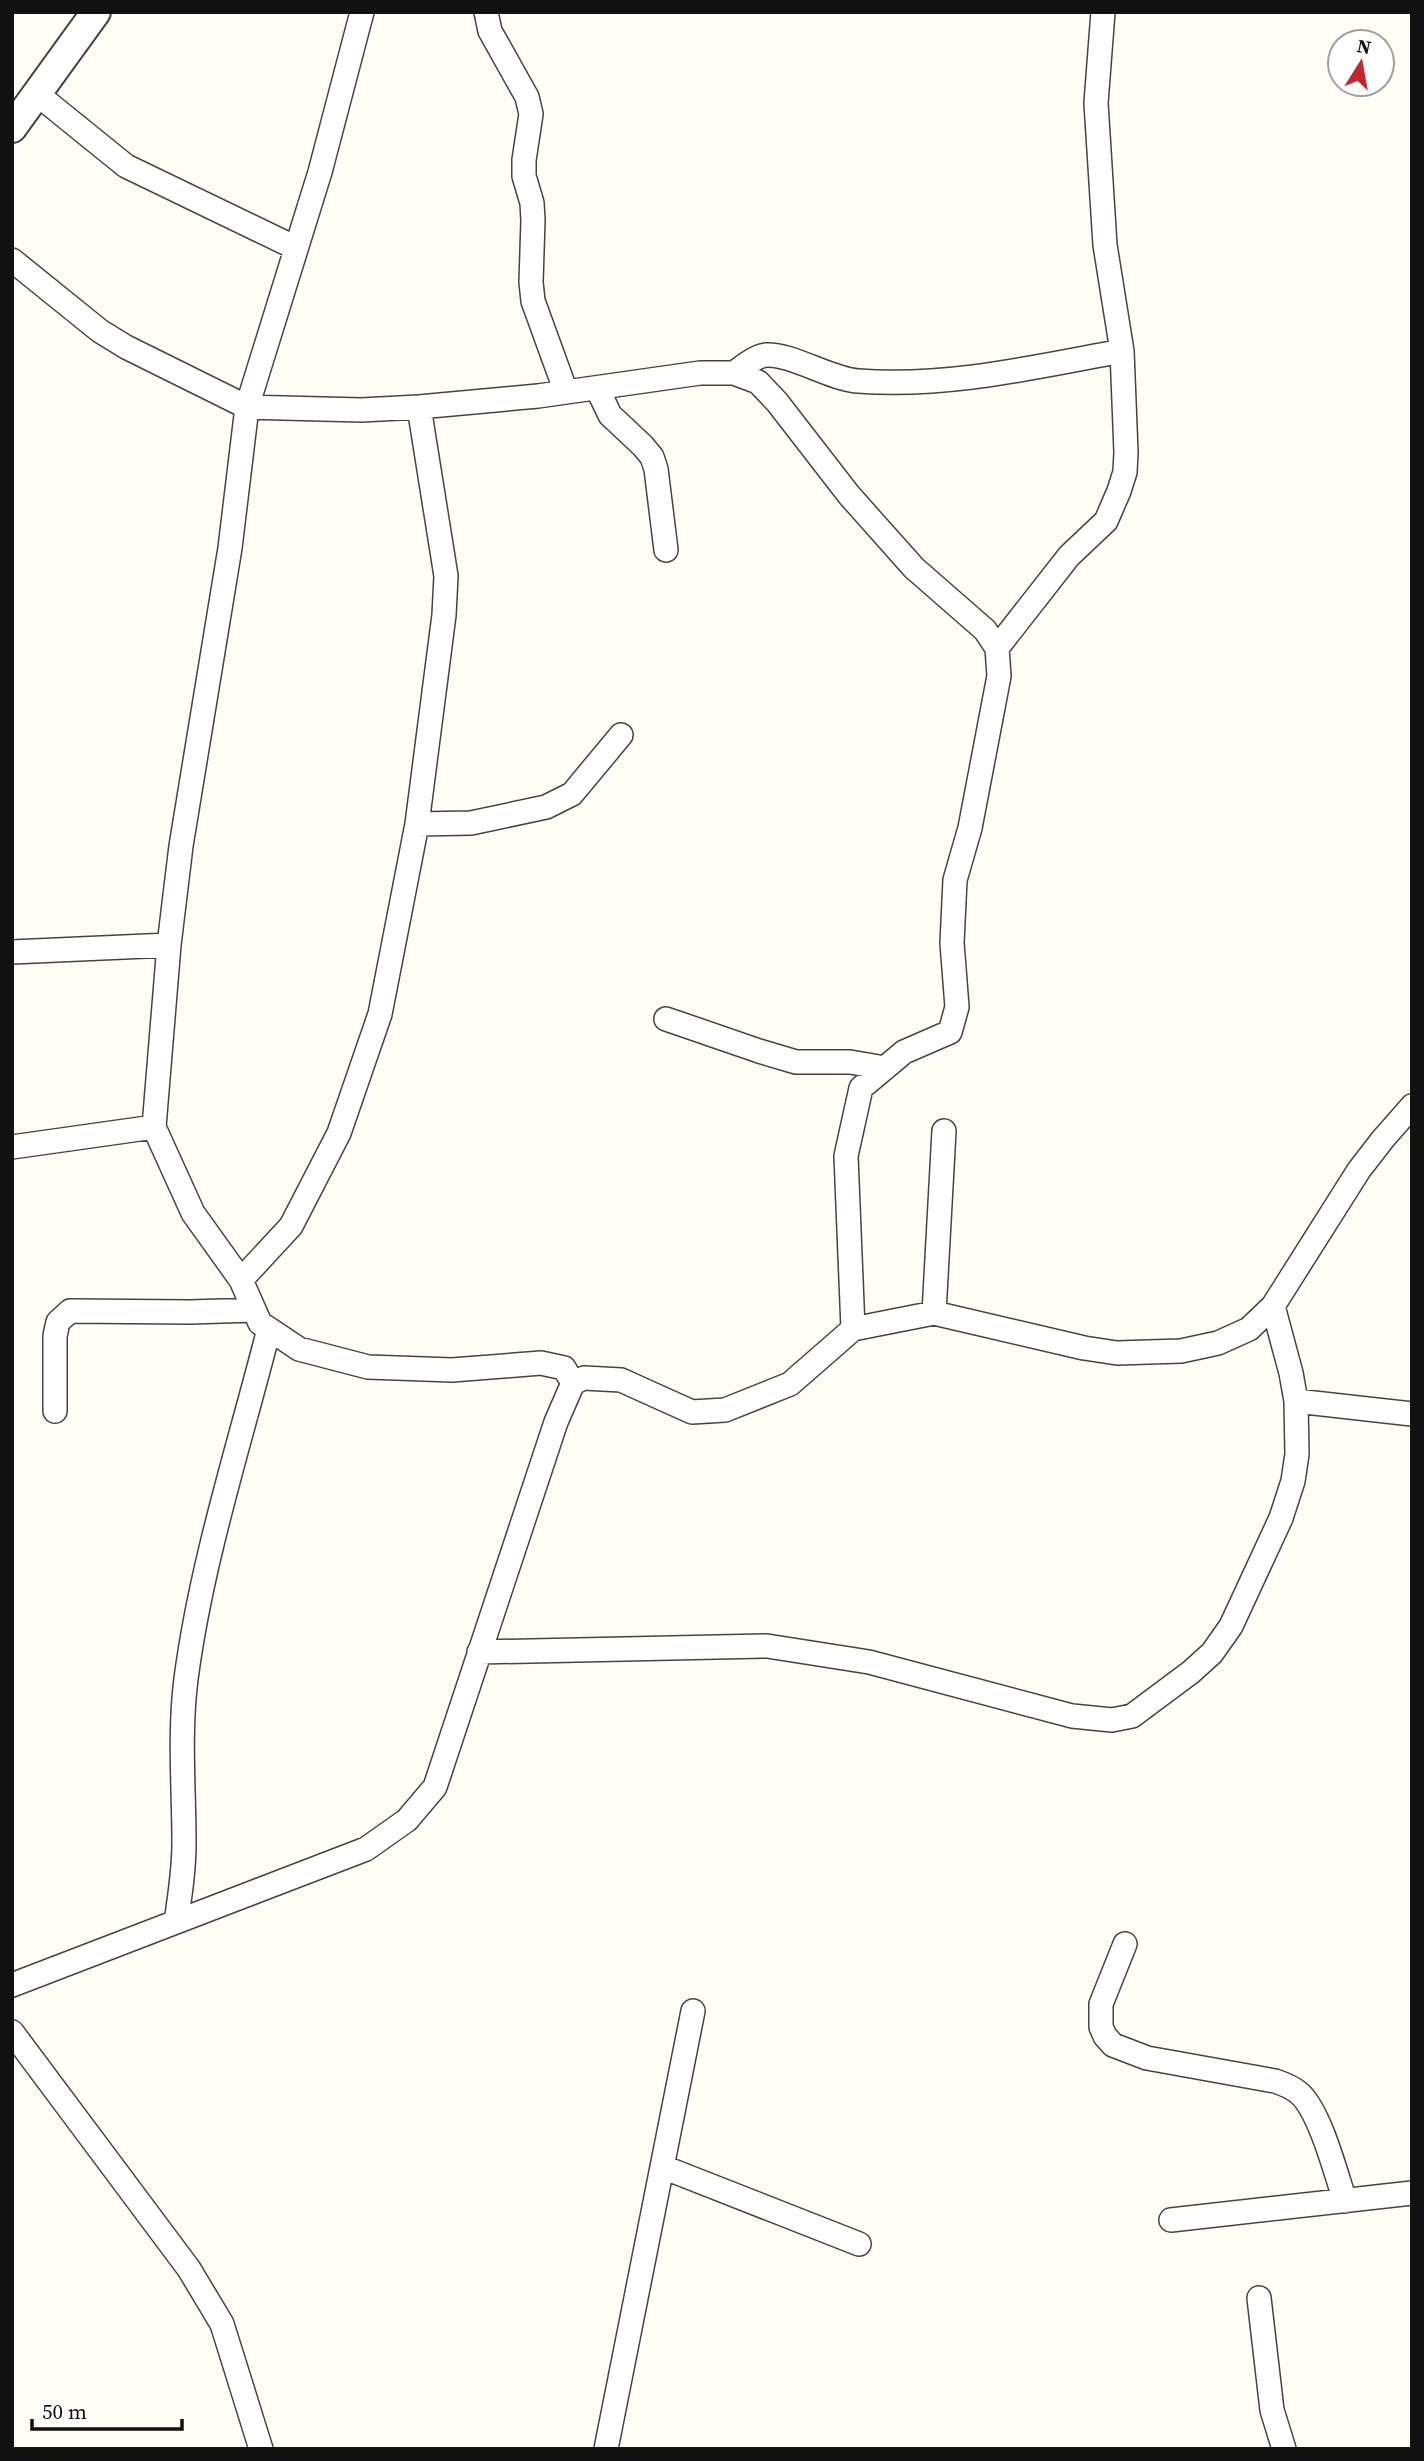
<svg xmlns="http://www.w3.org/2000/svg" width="1424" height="2461" viewBox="0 0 1424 2461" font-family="'Source Serif 4',serif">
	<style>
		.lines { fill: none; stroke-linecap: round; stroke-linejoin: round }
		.minor-casing { stroke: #444; stroke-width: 26 }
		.tertiary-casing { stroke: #444; stroke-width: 32 }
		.minor { stroke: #fff; stroke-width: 23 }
		.tertiary { stroke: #fff; stroke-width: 28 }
	</style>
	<rect width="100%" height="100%" fill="#fffdf5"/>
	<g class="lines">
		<g class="minor-casing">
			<path id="minor" d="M486,12L490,31L527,97L531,114L524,160V176L532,203L533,220L531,282L533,301L566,392
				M37,94L126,166L296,248
				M12,260L100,331L126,347L247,407L230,548L181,846L169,945L154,1127L193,1213L241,1280L260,1323L299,1349L368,1367L452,1370L541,1363L564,1368L573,1383
				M734,373C743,367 755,356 766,355C790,353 830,379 858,381C946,388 1035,367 1122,351
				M597,388L610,415L643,446L652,457L656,469L666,550
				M419,407L538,396L700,373H734L758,382L777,402L849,495L914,568L985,630L997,648L999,676L970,828L955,880L952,943L957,1007L950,1032L904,1052L861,1088L846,1156L853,1329
				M997,648L1069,556L1106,521L1119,491L1125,472L1126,452L1122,351L1105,245L1096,103L1103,12
				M417,824L471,823L546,807L572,794L621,735
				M12,952L169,945
				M666,1019L759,1051L796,1062H850L885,1068
				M12,1147L154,1127
				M241,1280L291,1226L339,1133L380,1014L417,824L444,615L446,576L419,407L361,410L247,407L320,172L362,12
				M934,1313L944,1131
				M1296,1401L1412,1414
				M55,1411V1336L58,1322L70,1311L190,1312L254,1310
				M479,1652L767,1646L869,1662L1072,1716L1112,1720L1132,1716L1191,1672L1212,1653L1231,1626L1281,1518L1293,1481L1297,1454L1296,1401L1291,1373L1273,1306
				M176,1922C180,1896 184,1870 184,1843C184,1789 179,1734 186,1679C201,1563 240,1443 269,1329
				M1125,1944L1101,2004V2027L1105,2036L1113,2045L1147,2058L1275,2081C1284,2084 1292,2087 1299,2093C1320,2111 1336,2174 1345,2201
				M12,1985L366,1849L407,1820L435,1787L556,1422L573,1383L584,1378L621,1380L692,1412L725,1410L790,1384L853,1329L934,1313L1084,1348L1117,1353L1181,1351L1218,1343L1249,1329L1273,1306L1359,1170L1383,1139L1412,1106
				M12,2032L189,2269L222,2324L261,2449
				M663,2167L859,2244
				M1171,2220L1412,2193
				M1259,2298L1272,2410L1284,2449
				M606,2449L693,2011"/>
		</g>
		<g class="tertiary-casing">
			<path id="tertiary" d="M12,128L96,12"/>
		</g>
		<use href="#minor" class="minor"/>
		<use href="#tertiary" class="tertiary"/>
	</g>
	<rect width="1424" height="2461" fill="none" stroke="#111111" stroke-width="28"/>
	<g transform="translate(1361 63) rotate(11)"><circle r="33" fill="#ffffff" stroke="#a0a0a0" stroke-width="2"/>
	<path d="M0-5L12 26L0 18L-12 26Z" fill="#c4262e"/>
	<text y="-10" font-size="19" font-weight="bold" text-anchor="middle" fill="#111111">N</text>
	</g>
	<path d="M32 2419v10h150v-10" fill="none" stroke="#111111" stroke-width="3.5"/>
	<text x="42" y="2419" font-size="21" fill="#111111" stroke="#ffffff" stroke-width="5" paint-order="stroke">50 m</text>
</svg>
